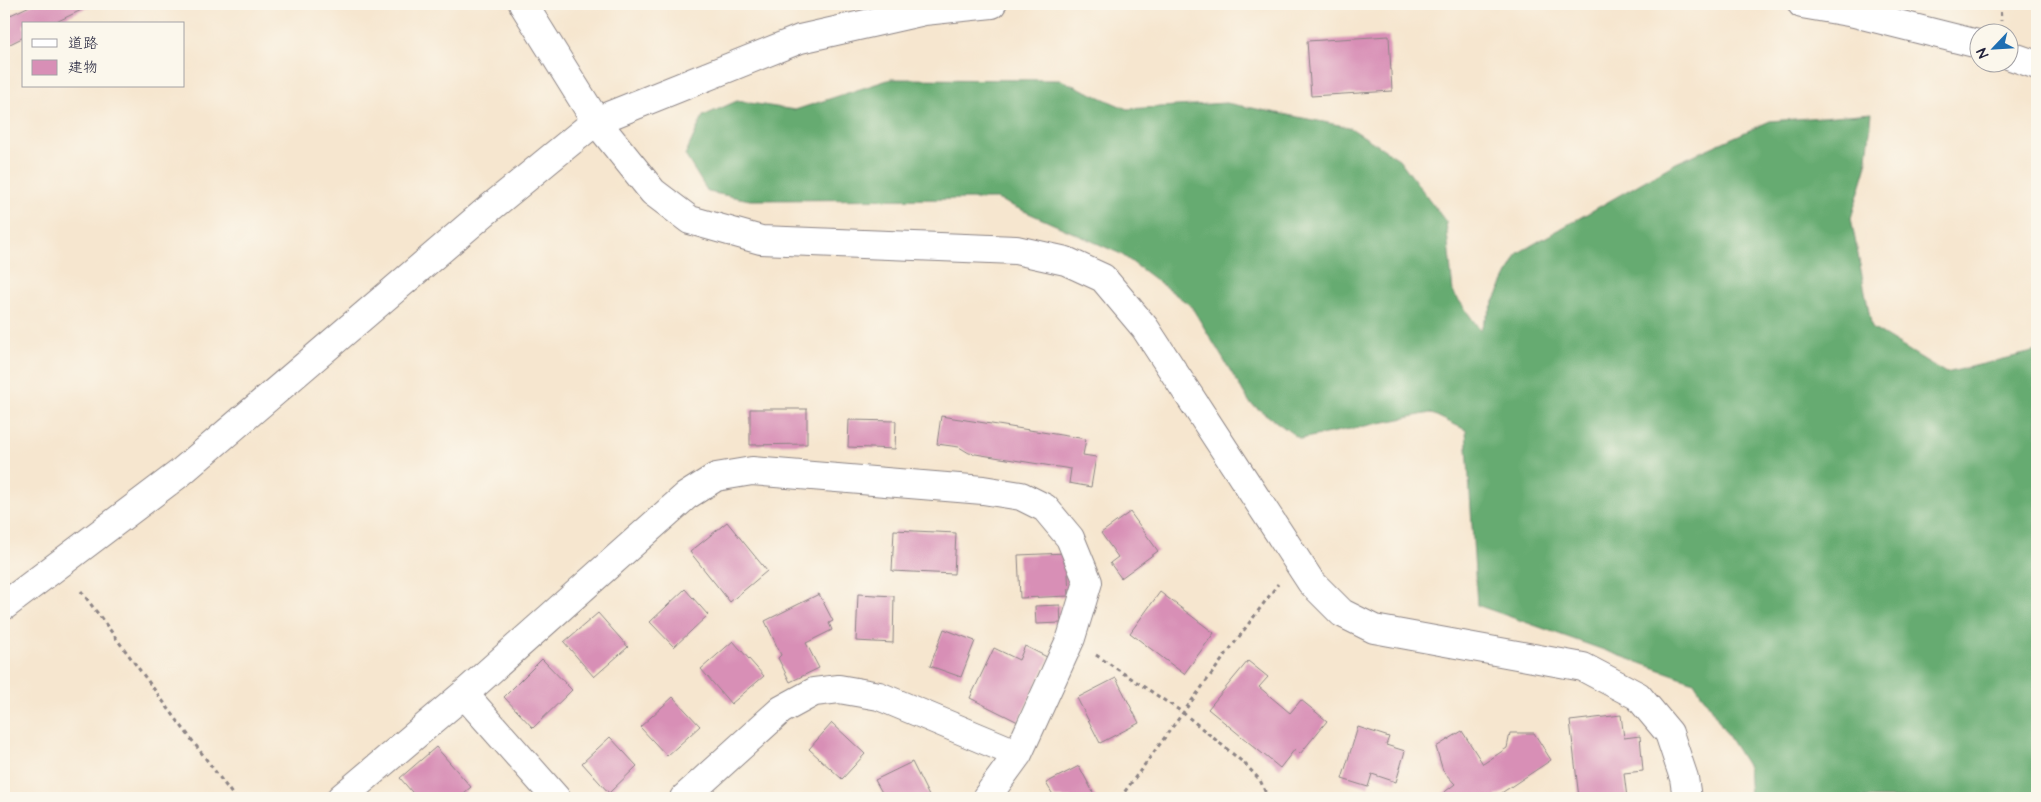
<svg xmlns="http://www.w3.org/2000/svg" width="2041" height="802" viewBox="0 0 2041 802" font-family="'Architects Daughter','Klee One',sans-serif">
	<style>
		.forest { fill: #66ab71; stroke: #446656 }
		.building { fill: #d88fb6 }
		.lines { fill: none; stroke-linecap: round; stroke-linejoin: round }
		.minor-casing { stroke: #8c8485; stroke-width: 30 }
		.path { stroke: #8c8485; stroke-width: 3; stroke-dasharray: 4 4; stroke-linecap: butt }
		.minor { stroke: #fff; stroke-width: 28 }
	</style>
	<rect width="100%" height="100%" fill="#fbf7ec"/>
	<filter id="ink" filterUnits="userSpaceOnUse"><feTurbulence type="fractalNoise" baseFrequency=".02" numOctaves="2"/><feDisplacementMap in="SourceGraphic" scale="10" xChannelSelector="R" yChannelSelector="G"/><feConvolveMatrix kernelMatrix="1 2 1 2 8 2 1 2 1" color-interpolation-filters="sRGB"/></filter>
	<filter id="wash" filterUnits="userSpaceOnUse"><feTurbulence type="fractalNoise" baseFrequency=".0096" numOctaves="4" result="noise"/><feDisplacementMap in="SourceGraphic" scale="20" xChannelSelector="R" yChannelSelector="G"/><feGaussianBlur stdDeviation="1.12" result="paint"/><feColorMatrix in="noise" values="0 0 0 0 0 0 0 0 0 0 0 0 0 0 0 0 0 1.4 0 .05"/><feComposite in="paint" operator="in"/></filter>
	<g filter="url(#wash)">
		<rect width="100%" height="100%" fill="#f6e6cf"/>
		<path class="forest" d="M891,79L1061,80L1127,109L1226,103L1349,127L1399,159L1446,222L1453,292L1480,330L1518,253L1676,163L1770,121L1872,113L1866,168L1851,218L1872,328L1946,373L2037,351V798H1750L1748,767L1694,682L1477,605L1466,430L1430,413L1300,439L1250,403L1191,306L1121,254L997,199L750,200L708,192L685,155L703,116L737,101L795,110Z"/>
		<g id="blocks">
			<path class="building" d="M34,4H94L52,24H24V37L4,47V18Z
				M1389,36L1392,91L1311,96L1307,41Z
				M750,409H807V444L750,445Z
				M941,416L1086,439L1083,455L1096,457L1091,487L1069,483L1071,469L969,453L959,447L937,444Z
				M849,420L896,421L895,449L848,447Z
				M1130,512L1158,551L1121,578L1110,563L1118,557L1101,533Z
				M727,522L767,571L730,602L690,552Z
				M894,530L956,533L954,574L892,571Z
				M1067,553L1069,596L1020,598L1018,555Z
				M685,589L708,615L674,647L650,622Z
				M1160,592L1214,633L1184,674L1130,633Z
				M819,594L833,621L829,623L832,630L806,643L819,668L790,682L778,658L781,655L765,621Z
				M858,594L894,596L893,643L856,641Z
				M1060,605L1061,623L1036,624L1035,606Z
				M598,613L628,647L594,677L564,642Z
				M944,629L975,641L961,677L930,666Z
				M733,641L764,676L731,704L701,669Z
				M1025,646L1049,658L1018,722L970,698L994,648L1019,660Z
				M542,659L572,690L533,728L504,697Z
				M1248,661L1268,677L1259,687L1290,713L1301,700L1327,721L1300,754L1295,749L1280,768L1208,709Z
				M1116,678L1139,723L1100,743L1077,698Z
				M673,697L700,726L667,756L640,727Z
				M1621,715L1624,738L1640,736L1643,771L1624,773L1627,798H1579L1570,721Z
				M832,723L865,754L842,779L809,749Z
				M1358,727L1389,737L1386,745L1405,751L1396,782L1372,774L1368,787L1342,779Z
				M1462,731L1483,764L1507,748L1510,733H1534L1551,760L1494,798H1437L1455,784L1443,771L1436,747Z
				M610,737L637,766L609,793L582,763Z
				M436,747L471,787L458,798H417L400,778Z
				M912,762L930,798H885L875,780Z
				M1079,766L1096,798H1055L1046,783Z"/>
		</g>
	</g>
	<g filter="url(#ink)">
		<use href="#blocks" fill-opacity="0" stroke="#8c8485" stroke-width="1"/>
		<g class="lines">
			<g class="minor-casing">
				<path id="minor" d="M523,4L596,121L653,192L690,220L761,240L1016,250L1066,261L1103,278L1145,328L1311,582L1342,613L1374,629L1583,667L1638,696L1669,733L1684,778L1687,798
					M1802,4L1854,13L1978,44
					M2008,55L2037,65
					M4,606L180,473L485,212L596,121L800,39L924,11L992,4
					M464,694L556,798
					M341,798L464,694L686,496L716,477L752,471L983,490L1021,496L1045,508L1070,538L1088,582L1071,638L1018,754L986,798
					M684,798L781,710L814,692L839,689L879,696L1018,754"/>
			</g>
			<path class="path" d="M2000,4L2001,21
				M81,591L235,798
				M1096,655L1182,712L1245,764L1260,780L1268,798
				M1120,798L1278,584"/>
			<use href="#minor" class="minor"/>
		</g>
	</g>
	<rect width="2041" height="802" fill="none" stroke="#fbf7ec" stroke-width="20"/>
	<rect x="22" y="22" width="162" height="65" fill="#fbf7ec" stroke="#a4a2a5"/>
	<rect x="32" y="39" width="25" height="8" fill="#ffffff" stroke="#a4a2a5"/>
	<text x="68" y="48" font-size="15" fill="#22223b">道路</text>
	<rect x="32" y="60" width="25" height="15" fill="#d88fb6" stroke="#a4a2a5"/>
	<text x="68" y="72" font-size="15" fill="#22223b">建物</text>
	<g transform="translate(1994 48) rotate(245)"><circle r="24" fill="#fbf7ec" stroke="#a4a2a5"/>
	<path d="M0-4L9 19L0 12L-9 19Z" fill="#1f6fb2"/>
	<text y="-8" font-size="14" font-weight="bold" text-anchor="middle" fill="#22223b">N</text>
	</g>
</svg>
